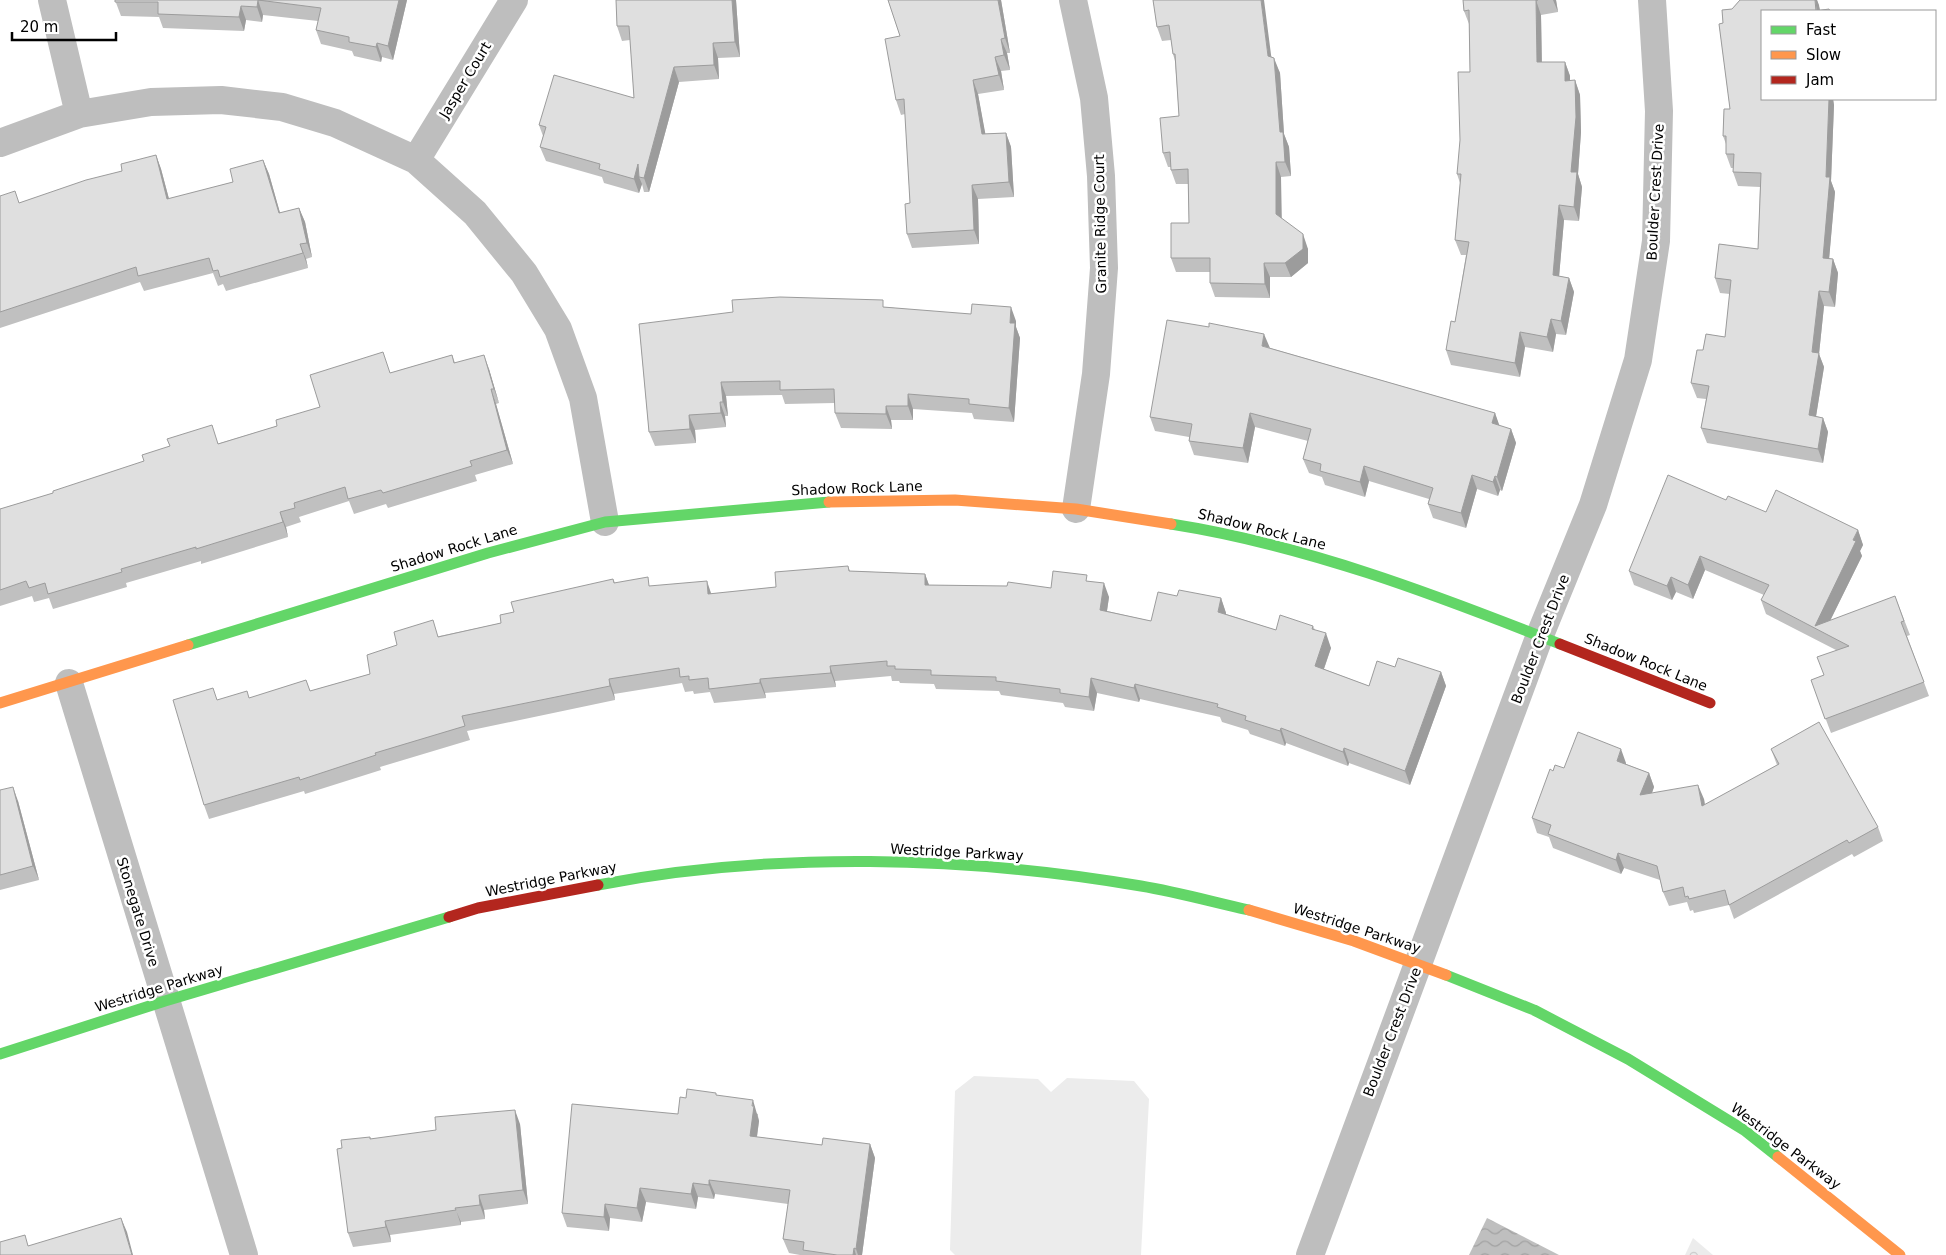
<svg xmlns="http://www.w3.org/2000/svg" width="1946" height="1255" viewBox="0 0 1946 1255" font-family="'DejaVu Sans',sans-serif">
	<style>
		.park { fill: url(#park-crowns) }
		.pitch { fill: #ececec }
		.water { fill: url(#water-waves) }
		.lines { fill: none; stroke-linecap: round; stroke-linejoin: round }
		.street { stroke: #bebebe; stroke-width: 28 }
		.fast { stroke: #63d668; stroke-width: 11 }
		.slow { stroke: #ff974d; stroke-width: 11 }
		.jam { stroke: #b3261e; stroke-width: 11 }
		.wall { fill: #c0c0c0 }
		.shaded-wall { fill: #9c9c9c }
		.building { fill: #dfdfdf; stroke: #9c9c9c }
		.labels { text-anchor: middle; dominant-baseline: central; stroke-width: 5; stroke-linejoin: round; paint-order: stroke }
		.street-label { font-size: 14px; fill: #000; stroke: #fff }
	</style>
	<defs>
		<pattern id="park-crowns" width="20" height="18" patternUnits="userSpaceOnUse" patternTransform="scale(1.25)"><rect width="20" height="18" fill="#ececec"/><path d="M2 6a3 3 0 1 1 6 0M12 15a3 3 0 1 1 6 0" fill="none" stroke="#c9c9c9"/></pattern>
		<pattern id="water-waves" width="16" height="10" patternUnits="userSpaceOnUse" patternTransform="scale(1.25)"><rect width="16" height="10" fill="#bfbfbf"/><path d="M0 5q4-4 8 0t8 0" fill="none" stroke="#a2a2a2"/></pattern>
	</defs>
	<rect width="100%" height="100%" fill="#fff"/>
	<path class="park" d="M1693,1238L1713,1255H1685Z"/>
	<path class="pitch" d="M974,1076L1038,1079L1051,1092L1067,1078L1134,1081L1149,1099L1141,1255H955L950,1250L955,1091Z"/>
	<path class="water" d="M1487,1218L1559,1255H1469Z"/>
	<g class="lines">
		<path class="street" d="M52,0L79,114
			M1073,0L1094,98L1101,176L1104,268L1096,374L1076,509
			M0,143L79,114L151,102L221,100L282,107L335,123L416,160L475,213L524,273L558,329L583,398L605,522
			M416,160L514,0
			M69,683L244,1255
			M1310,1255L1540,635L1593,505L1638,360L1656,241L1659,111L1652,0"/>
		<path class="fast" d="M1171,524C1305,545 1434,594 1560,644
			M188,645L488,553L605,522L829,502
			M598,885C773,851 967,856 1141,886C1177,892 1213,902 1249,910
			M1446,975L1534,1010L1628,1059L1744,1130L1778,1157
			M0,1054L165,1001L449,917"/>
		<path class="slow" d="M829,502L955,500L1076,509L1171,524
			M0,703L188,645
			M1249,910L1354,941L1446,975
			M1778,1157L1900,1255"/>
		<path class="jam" d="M1560,644L1710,703
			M449,917L478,908L598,885"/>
	</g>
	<path class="wall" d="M115,0H407L393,60L382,57L381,62L354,56L352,51L321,44L316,30L318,21L263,15L262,22L246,20L244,31L163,28L159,17L121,16Z
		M616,0H736L740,57L718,58L719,79L679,82L649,192H644L642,184L639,193L604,183L602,177L546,161L540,147L543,136L539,125L634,98L630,40L622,41L617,26Z
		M888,0H1001L1010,53H1007L1010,70L1001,71L1004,90L978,94L985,134L1006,133L1011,147L1014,197L978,199L979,244L912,248L907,234L910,203L905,114L901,115L896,100L900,36Z
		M1153,0L1272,57L1280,73L1284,134L1289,147L1291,176L1281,177V218L1308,249V263L1291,277H1270V298L1215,297L1210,283V272H1176L1171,258L1189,223L1188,184H1176L1171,170V167H1168L1163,153L1179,116L1175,61L1173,54L1171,40L1162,41L1157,27Z
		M1463,0H1556L1558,12L1541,15L1542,62H1565L1570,76V81L1575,80L1580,95L1581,132L1578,174L1582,187L1579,221L1564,220L1559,276L1569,278L1574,292L1566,335L1556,334L1553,352L1525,347L1520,377L1451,365L1446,350L1455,322L1466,255H1461L1455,240L1460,183L1457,174L1470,72L1469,24L1464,11Z
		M1740,0H1817L1820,10L1829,9L1830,11H1762V99H1833L1834,105L1831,181L1835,192L1829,258L1833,259L1838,273L1835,307L1824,306L1819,354L1824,367L1816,416L1823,418L1828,432L1823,463L1707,443L1701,428L1706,399L1697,398L1691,383L1697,350H1703L1706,334L1725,337L1730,294L1720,293L1715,278L1719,244L1758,249L1760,187L1738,186L1733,172V168H1731L1726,154V144L1723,136L1724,109H1730L1719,24L1723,23L1722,10L1732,9Z
		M156,155L161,169L169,199L233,182L263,160L269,174L280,213L299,208L305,222L312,257L306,259L308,268L226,291L223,284L218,286L213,273L144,291L140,282L0,328V196L19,203L122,171Z
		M886,307L1016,321V327L1020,338L1014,422L974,419L972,413L913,409V420H891L892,429L841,428L835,413V403L785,404L782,395L726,396L728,416H725L726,427L695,430L696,443L655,446L649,432L639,324Z
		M1270,348L1495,413L1499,426L1511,429L1516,443L1502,491L1500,490L1498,496L1477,489L1466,528L1433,518L1428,504L1429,499L1369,481L1365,497L1325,485L1322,477L1309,473L1303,459L1308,441L1255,427L1248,463L1194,455L1189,441V437L1155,431L1150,417Z
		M452,355L455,363L489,369L499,403L496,404L513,464L475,475L477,481L388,508L386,504L354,514L349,501L299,517L301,522L286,527L288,537L201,564V561L126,583L127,587L53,609L49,598L34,602L32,596L0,606V509L277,426L320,407L390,373Z
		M1726,500L1766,512L1858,530L1863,545L1860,551L1862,556L1830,621L1895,596L1910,635L1907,636L1929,696L1831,733L1811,680L1824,675L1836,650L1766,614L1761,600L1764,595L1705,570L1693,599L1676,592L1672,600L1634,585L1629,571Z
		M848,566L850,571L925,574L929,585L1051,588L1089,581L1109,597L1107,611L1151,621L1177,596L1221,598L1226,613V614L1276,630L1313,626L1315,630L1331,648L1324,669L1369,686L1395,667L1441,672L1446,686L1410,785L1349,763L1348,766L1286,743L1285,746L1250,734L1248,730L1222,722L1220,717L1140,699L1139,702L1097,693L1094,711L1065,707L1063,703L1001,695L999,691L936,689L934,684L900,683L899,681H892L891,676L835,681L836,687L765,693L766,698L714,703L710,692L694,694L693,691L685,692L682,683L614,694L615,700L467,731L470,740L380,767L381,770L305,794L304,791L209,819L204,805L218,700L250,698L306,680L310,691L370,674L397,645L501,623L514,612L613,579L615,583L651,586L711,594L776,587Z
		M1771,749L1878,827L1883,841L1854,857L1852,854L1734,919L1729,905L1694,913L1693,910L1690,911L1687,902L1669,906L1663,892L1660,880L1624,868L1621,874L1553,848L1549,837L1537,833L1532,818L1553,771L1564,768L1626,763V764L1649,773L1654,787L1652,793L1704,799L1705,805L1777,765Z
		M0,790L18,801L39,880L0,890Z
		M717,1095L758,1114V1116L759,1121L757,1137L822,1145L870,1144L875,1158L862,1255H800L789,1253L783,1239L788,1204L715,1194L714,1199L698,1197L696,1209L646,1202L642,1222L610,1218L609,1231L567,1227L562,1213L678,1114L686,1098Z
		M520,1124L528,1204L484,1210L485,1219L461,1222V1225L390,1235L391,1242L353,1247L348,1233L342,1148L370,1137L371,1139Z"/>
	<path class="shaded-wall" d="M258,0L263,15L262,22L257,7Z
		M399,0H407L393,60L388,46Z
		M732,0H736L740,57L735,42Z
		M998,0H1001L1010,53L1005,38Z
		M1261,0H1264L1273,70L1268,56Z
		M1536,0L1541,15L1542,77L1537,62Z
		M1553,0H1556L1558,12Z
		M1815,0H1817L1819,5L1820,11H1817Z
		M241,6L246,20L244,31L239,17Z
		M1001,39L1007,53L1010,70L1004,55Z
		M377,43L382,57L381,62L376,47Z
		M713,43L718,58L719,79L714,65Z
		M995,57L1001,71L1004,90L999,75Z
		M1274,58L1280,73L1284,134L1289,147L1291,176L1285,162L1280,132Z
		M1565,62L1570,76V95L1565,81Z
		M674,67L679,82L649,192L644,178Z
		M973,80L978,94L988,148L982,134Z
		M1575,80L1580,95L1581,132L1578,174L1582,187L1579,221L1574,207L1571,172Z
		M1829,99H1833L1834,105L1831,181L1835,192L1828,272L1823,258Z
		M1006,133L1011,147L1014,197L1009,182Z
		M156,155L161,169L173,214L167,199Z
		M263,160L269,174L284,227L279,213Z
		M1276,162L1281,177L1282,228L1276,214Z
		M638,164L639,177L642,184L639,193L634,179Z
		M972,185L978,199L979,244L974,230Z
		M1559,205L1564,220L1558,289L1553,275Z
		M299,208L305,222L312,257L307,243Z
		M1303,234L1308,249V263L1291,277L1285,263Z
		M300,244L306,259L308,268Z
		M1833,259L1838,273L1835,307L1829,292Z
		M1264,263L1270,277V298L1265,284Z
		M1569,278L1574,292L1566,335L1561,321Z
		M1819,291L1824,306L1819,354L1824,367L1814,429L1809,415L1812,352Z
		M1011,307L1016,321V327L1020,338L1014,422L1009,408L1010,323Z
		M1551,319L1556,334L1553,352L1547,337Z
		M1520,332L1525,347L1520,377L1515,363Z
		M1264,334L1270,348L1262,346Z
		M484,355L489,369L499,403L494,389Z
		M721,382L726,396L728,416L723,402Z
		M491,389L496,404L513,464L507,450Z
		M908,394L913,409V420L908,406Z
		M720,402L725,416L726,427L721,413Z
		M886,406L891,420L892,429L886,414Z
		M1250,413L1255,427L1248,463L1243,448Z
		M1495,413L1500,427L1492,423Z
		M689,415L695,430L696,443L690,429Z
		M1823,418L1828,432L1823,463L1818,449Z
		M1511,429L1516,443L1502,491L1497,477Z
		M1364,466L1369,481L1365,497L1360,482Z
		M1472,475L1477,489L1466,528L1461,513Z
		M1495,476L1500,490L1498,496L1493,482Z
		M280,512L286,527L288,537L283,522Z
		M1858,530L1863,545L1860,551L1862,556L1824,633L1815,626Z
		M1700,556L1705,570L1693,599L1688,585Z
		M925,574L930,588L925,585Z
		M1671,577L1676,592L1672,600L1667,586Z
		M707,581L712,596L708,594Z
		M1104,583L1109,597L1105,624L1100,610Z
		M1221,598L1226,613L1223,626L1218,612Z
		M1326,633L1331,648L1320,680L1315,666Z
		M830,666L835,681L836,687L831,673Z
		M1441,672L1446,686L1410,785L1405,771Z
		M1091,678L1097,693L1094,711L1089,697Z
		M609,679L614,694L615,700L610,686Z
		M760,679L765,693L766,698L760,683Z
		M1135,684L1140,699L1139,702L1134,688Z
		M1281,728L1286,743L1285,746L1280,731Z
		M1344,748L1349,763L1348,766L1343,752Z
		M1621,749L1626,763L1622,775L1617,761Z
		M1649,773L1654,787L1646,809L1640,795Z
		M1698,785L1704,799L1707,821L1702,806Z
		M13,787L18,801L39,880L33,866Z
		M1618,853L1624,868L1621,874L1616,860Z
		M753,1100L759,1121L755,1150L750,1136Z
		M515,1110L520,1124L528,1204L523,1190Z
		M870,1144L875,1158L862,1255H858L856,1249Z
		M709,1180L715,1194L714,1199L709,1185Z
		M693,1183L698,1197L696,1209L691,1194Z
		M640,1188L646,1202L642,1222L637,1208Z
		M479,1195L484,1210L485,1219L480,1205Z
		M605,1204L610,1218L609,1231L604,1217Z
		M455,1208L461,1222V1225L456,1210Z
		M121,1218L127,1232L133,1255H132Z
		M385,1221L390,1235L391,1242L386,1227Z
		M854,1248L856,1255H853Z"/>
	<path class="building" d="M115,0H399L388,46L377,43L376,47L349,42V37L316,30L321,8L258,0L257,7L241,6L239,17L158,14V2H115Z
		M616,0H732L735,42L713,43L714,65L674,67L644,178L639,177L638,164L634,179L599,169L600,164L540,147L546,127L539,125L554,75L634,98L629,26H617Z
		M888,0H998L1005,38L1001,39L1004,55L995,57L999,75L973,80L982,134L1006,133L1009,182L972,185L974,230L907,234L905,204L910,203L904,99L896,100L885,39L900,36Z
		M1153,0H1261L1268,56L1274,58L1280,132H1283L1285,162H1276V214L1303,234V249L1285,263H1264L1265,284L1210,283V258H1171V223H1189L1188,169L1171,170L1170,152L1163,153L1160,118L1179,116L1175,54H1173L1169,25L1157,27Z
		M1463,0H1538H1536L1537,62H1565V81L1575,80L1576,117L1571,172H1577L1574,207L1559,205L1553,275L1569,278L1561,321L1551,319L1547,337L1520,332L1515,363L1446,350L1451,321L1455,322L1469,242L1455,240L1461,174H1457L1460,140L1458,72H1470L1469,10L1464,11Z
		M1740,0H1815L1816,11L1829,9L1830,11H1762V99H1829L1826,177H1830L1823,258L1833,259L1829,292L1819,291L1812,352L1819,353L1809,415L1823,418L1818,449L1701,428L1709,386L1691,383L1697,350H1703L1706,334L1725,337L1731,280L1715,278L1719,244L1758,249L1761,173L1733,172L1734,154H1726V136H1723L1724,109H1730L1719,24L1723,23L1722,10L1732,9Z
		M156,155L167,199L233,182L230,169L263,160L279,213L299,208L307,243L300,244L303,253L220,277L218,270L213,271L209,258L138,276L136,267L0,312V196L15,191L19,203L86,180L122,171L121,164Z
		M780,297L883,300V307L971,314L972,304L1011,307L1010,323H1015L1009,408L969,404V399L908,394V406H886V414L835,413L834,389L780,390V381L721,382L723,402H720L721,413L689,415L690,429L649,432L639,324L733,312L732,300Z
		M1167,320L1209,327V323L1264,334L1262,346L1495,413L1492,423L1511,429L1497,477L1495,476L1493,482L1472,475L1461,513L1428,504L1433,488L1364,466L1360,482L1320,471L1321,464L1303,459L1311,429L1250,413L1243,448L1189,441L1192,424L1150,417Z
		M383,352L390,373L452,355L454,363L484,355L494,389H491L507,450L470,461L472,466L383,493L381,490L348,499L345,487L294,503L295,508L280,512L283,522L196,549V547L121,569L122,572L48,594L45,583L29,588L26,581L0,590V509L53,493V491L144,461L142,455L170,446L167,439L212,425L218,444L277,426L276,420L320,407L310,375Z
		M1668,475L1726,500L1728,496L1766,512L1776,490L1858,530L1853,540L1856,541L1815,626L1895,596L1904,621L1901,622L1924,682L1825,719L1811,680L1824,675L1817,657L1849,646L1761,600L1769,585L1700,556L1688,585L1671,577L1667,586L1629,571Z
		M848,566L849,571L925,574V585L1007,586L1008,582L1051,588L1053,571L1087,575L1086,581L1104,583L1100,610L1151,621L1158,592L1177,596L1179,590L1221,598L1218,612L1276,630L1280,615L1313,626L1312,629L1326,633L1315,666L1369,686L1377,661L1395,667L1398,658L1441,672L1405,771L1344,748L1343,752L1281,728L1280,731L1245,720L1246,716L1217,707L1218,704L1135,684L1134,688L1091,678L1089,697L1060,693V689L996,681V677L931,675V670L895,669V666H887V661L830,666L831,673L760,679V683L709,689L708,678L689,680V676L680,677L679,668L609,679L610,686L462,716L465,726L375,753L376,755L300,780L299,777L204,805L173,700L213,688L217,700L247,691L249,698L306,680L310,691L370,674L367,655L397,645L394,632L433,620L438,637L501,623L500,615L514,612L511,602L613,579L614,583L648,577L649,586L707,581L708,594L776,587L775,572Z
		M1819,722L1878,827L1849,843L1847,840L1729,905L1725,890L1689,899L1688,896L1685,897L1683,887L1663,892L1657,866L1618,853L1616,860L1548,834L1551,825L1532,818L1550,769L1553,771L1555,765L1564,768L1578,732L1621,749L1617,761L1649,773L1640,795L1698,785L1702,806L1779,764L1771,749Z
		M13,787L33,866L0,875V790Z
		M687,1089L716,1093V1095L753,1100L752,1106H754L750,1136L822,1145L823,1138L870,1144L856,1249L854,1248L853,1255H837L803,1250L804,1242L783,1239L790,1190L709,1180V1185L693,1183L691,1194L640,1188L637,1208L605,1204L604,1217L562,1213L572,1104L678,1114L680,1097L686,1098Z
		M515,1110L523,1190L479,1195L480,1205L455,1208L456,1210L385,1221L386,1227L348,1233L337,1149L342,1148L341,1140L370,1137V1139L436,1130L435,1117Z
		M121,1218L132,1255H0V1242L25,1235L28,1246Z"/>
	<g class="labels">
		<g class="street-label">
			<text transform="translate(465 80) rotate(-59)">Jasper Court</text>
			<text transform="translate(1655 192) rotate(-87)">Boulder Crest Drive</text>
			<text transform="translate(1100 224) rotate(-91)">Granite Ridge Court</text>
			<text transform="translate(857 488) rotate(-2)">Shadow Rock Lane</text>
			<text transform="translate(1262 529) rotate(14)">Shadow Rock Lane</text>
			<text transform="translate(454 548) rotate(-17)">Shadow Rock Lane</text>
			<text transform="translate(1540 639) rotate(-69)">Boulder Crest Drive</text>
			<text transform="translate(1646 662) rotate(22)">Shadow Rock Lane</text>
			<text transform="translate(957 852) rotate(3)">Westridge Parkway</text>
			<text transform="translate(551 879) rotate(-11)">Westridge Parkway</text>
			<text transform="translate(138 912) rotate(73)">Stonegate Drive</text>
			<text transform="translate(1357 928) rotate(18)">Westridge Parkway</text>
			<text transform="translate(159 988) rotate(-17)">Westridge Parkway</text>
			<text transform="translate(1392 1032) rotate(-69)">Boulder Crest Drive</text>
			<text transform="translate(1786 1146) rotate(37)">Westridge Parkway</text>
		</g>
	</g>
	<rect x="1761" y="10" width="175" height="90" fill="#ffffff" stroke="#999999"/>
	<rect x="1771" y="26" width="25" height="8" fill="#63d668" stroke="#999999"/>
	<text x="1806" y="35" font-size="15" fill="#000000">Fast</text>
	<rect x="1771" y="51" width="25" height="8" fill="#ff974d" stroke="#999999"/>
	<text x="1806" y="60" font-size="15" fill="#000000">Slow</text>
	<rect x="1771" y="76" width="25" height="8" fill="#b3261e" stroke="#999999"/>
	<text x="1806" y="85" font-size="15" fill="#000000">Jam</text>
	<path d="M12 32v8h104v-8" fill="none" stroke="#000000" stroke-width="2.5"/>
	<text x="20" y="32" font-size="15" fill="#000000" stroke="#ffffff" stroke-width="4" paint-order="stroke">20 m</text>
</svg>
